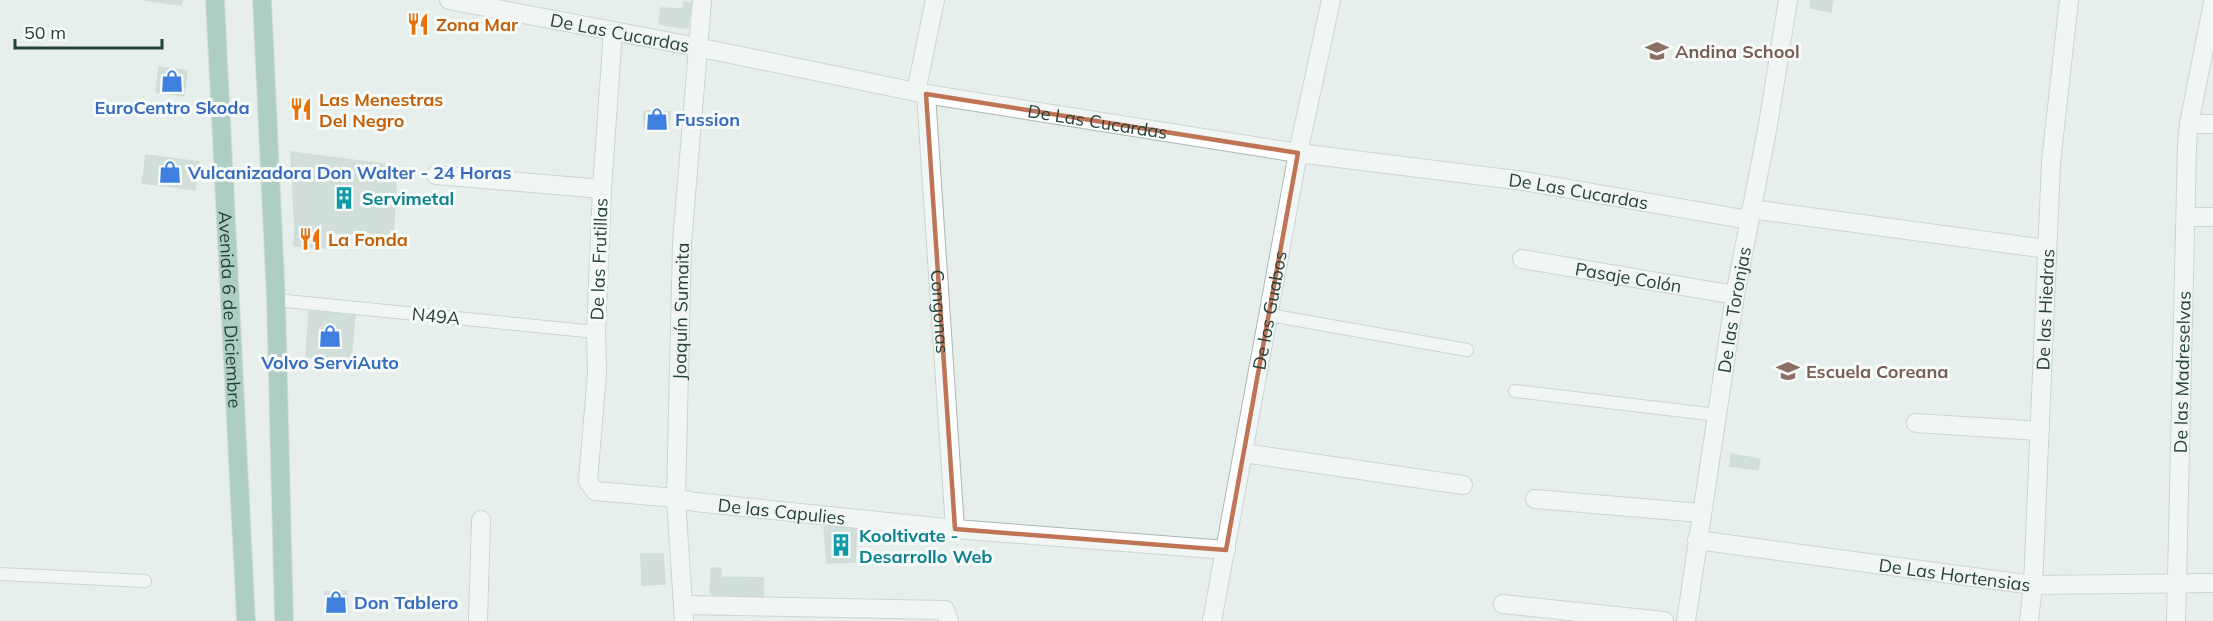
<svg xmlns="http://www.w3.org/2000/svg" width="2213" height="621" viewBox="0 0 2213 621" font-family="Mulish,sans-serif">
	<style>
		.building { fill: #bbcac4; stroke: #b8c9c2; stroke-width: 1.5 }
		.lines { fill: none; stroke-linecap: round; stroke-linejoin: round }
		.lane-casing { stroke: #a8b8b2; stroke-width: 14 }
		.street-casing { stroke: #a8b8b2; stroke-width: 20 }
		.primary-casing { stroke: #c2cac8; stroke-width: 20 }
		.lane { stroke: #fff; stroke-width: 12 }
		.street { stroke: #fff; stroke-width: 18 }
		.primary { stroke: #6aa596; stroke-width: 18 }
		.marked { fill: none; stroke: #c07456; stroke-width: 4.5; stroke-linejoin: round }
		.labels { text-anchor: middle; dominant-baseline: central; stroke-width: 6; stroke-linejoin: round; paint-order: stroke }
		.food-label { font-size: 18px; font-weight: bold; fill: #c56008; stroke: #f7fbf9; text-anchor: start }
		.street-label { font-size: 18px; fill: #24423a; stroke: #f7fbf9 }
		.education-label { font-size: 18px; font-weight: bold; fill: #785e54; stroke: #f7fbf9; text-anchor: start }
		.shop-label { font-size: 18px; font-weight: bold; fill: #366cbe; stroke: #f7fbf9; text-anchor: start }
		.culture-label { font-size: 18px; font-weight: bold; fill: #0d838f; stroke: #f7fbf9; text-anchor: start }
	</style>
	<rect width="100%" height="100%" fill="#e6efeb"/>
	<path class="building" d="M143,0H182L181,5Z
		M1811,0H1833L1831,12L1810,8Z
		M684,2L691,3L688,27L683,28L659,24L661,8L683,9Z
		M159,67L187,71L184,96L156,92Z
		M644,111L670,112L669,127L644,126Z
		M291,152L397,166L393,238L295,229Z
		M146,155L199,162L195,190L142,183Z
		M295,229L327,231L326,248L294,246Z
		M309,311L355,315L351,360L306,357Z
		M1731,454L1760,459L1758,470L1730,466Z
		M824,527L857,528L855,562L827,563Z
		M641,554H663L665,584L642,585Z
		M711,568H721V577H711Z
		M711,577L763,578V597L713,596L710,591Z
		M347,591L348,613L325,614V592Z"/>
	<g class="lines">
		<g class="lane-casing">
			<path id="lane" d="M276,300L596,332
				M1269,315L1467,350
				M1515,391L1717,415
				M0,574L145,581"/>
		</g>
		<g class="street-casing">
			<g id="street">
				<path id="s1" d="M449,0L687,45L926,94L1298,153L1524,181L1749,220"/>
				<path id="s2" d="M613,31L602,189L596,332L597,373L588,481L595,491L676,498L695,502L955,529L1226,550"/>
				<path d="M916,92L935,0"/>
				<path id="s3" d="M926,94L955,529"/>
				<path d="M2189,124H2213"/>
				<path d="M436,175L602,189"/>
				<path d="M1751,209L2047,249"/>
				<path d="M2186,217H2213"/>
				<path id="s4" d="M1522,259L1735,295"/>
				<path d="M1916,423L2040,431"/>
				<path d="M1244,453L1463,485"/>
				<path d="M1535,499L1701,513"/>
				<path id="s5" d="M1697,540L2033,585L2213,583"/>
				<path d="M1503,604L1664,621"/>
				<path d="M683,605L945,610L949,621"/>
				<path d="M478,621L481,520"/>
				<path id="s6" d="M684,621L676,498L682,243L702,0"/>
				<path id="s7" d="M1212,621L1298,153L1331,0"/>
				<path id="s8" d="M1686,621L1735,295L1768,125L1788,0"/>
				<path id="s9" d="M2029,621L2033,585L2051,162L2069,0"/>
				<path id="s10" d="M2176,621L2187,145L2189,124L2213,3"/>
			</g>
		</g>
		<g class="primary-casing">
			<g id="primary">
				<path id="s11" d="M215,0L246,621"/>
				<path d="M262,0L276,300L284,621"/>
			</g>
		</g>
		<use href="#lane" class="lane"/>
		<use href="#street" class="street"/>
		<use href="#primary" class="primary"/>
	</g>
	<path d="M0 0H2213V621H0ZM926,94L1298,153L1226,550L955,529Z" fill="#e6efeb" fill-opacity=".55" fill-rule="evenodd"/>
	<path class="marked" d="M926,94L1298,153L1226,550L955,529Z"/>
	<defs>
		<g id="restaurant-bare" transform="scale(1.8)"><path d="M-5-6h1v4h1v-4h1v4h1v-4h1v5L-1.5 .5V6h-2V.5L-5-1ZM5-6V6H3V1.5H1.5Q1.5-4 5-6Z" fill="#e8710a" stroke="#f7fbf9" stroke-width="2.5" paint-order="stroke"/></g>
		<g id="school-bare" transform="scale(1.8)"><path d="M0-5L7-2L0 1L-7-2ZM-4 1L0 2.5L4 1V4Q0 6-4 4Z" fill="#8d6e63" stroke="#f7fbf9" stroke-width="2.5" paint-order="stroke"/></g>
		<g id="shop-bare" transform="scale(1.8)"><path d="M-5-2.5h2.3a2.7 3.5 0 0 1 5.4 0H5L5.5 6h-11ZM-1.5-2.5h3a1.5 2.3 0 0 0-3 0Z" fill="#3f7fe0" stroke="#f7fbf9" stroke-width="2.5" paint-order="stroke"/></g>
		<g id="building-bare" transform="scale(1.8)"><path d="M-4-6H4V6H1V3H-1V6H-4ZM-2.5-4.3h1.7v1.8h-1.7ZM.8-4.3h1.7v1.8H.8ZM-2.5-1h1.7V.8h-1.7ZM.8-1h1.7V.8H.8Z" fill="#0f9aa8" stroke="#f7fbf9" stroke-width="2.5" paint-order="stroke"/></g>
	</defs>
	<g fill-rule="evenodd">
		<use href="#restaurant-bare" x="418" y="24"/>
		<use href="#school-bare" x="1657" y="51"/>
		<use href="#shop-bare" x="172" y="81"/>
		<use href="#restaurant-bare" x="301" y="109"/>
		<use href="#shop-bare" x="657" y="119"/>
		<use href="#shop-bare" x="170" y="172"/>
		<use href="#building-bare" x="344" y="198"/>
		<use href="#restaurant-bare" x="310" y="239"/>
		<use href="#shop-bare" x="330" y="336"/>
		<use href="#school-bare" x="1788" y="371"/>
		<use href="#building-bare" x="841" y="545"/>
		<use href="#shop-bare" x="336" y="602"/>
	</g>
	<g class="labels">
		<g class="food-label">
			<text x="436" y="24">Zona Mar</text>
			<text x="319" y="99">Las Menestras<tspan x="319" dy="21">Del Negro</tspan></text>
			<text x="328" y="239">La Fonda</text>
		</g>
		<g class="street-label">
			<text stroke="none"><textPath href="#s1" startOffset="174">De Las Cucardas</textPath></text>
			<text stroke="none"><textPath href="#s1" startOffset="660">De Las Cucardas</textPath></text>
			<text stroke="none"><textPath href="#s1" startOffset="1146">De Las Cucardas</textPath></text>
			<text transform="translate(599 259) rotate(-88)">De las Frutillas</text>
			<text stroke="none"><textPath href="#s4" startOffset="108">Pasaje Colón</textPath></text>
			<text stroke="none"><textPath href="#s11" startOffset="310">Avenida 6 de Diciembre</textPath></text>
			<text stroke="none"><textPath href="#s6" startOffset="310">Joaquín Sumaita</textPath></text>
			<text stroke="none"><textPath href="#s7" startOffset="316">De los Guabos</textPath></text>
			<text stroke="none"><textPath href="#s8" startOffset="315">De las Toronjas</textPath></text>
			<text stroke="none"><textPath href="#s9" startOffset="312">De las Hiedras</textPath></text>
			<text stroke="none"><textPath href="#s3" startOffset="218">Congonas</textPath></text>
			<text transform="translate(436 316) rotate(6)">N49A</text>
			<text stroke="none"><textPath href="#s10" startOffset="249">De las Madreselvas</textPath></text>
			<text stroke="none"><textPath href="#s2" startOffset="651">De las Capulies</textPath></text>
			<text stroke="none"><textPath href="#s5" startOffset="260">De Las Hortensias</textPath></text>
		</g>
		<g class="education-label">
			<text x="1675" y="51">Andina School</text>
			<text x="1806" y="371">Escuela Coreana</text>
		</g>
		<g class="shop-label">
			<text x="172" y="107" text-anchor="middle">EuroCentro Skoda</text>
			<text x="675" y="119">Fussion</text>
			<text x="188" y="172">Vulcanizadora Don Walter - 24 Horas</text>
			<text x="330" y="362" text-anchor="middle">Volvo ServiAuto</text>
			<text x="354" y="602">Don Tablero</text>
		</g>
		<g class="culture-label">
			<text x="362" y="198">Servimetal</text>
			<text x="859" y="535">Kooltivate -<tspan x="859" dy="21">Desarrollo Web</tspan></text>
		</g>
	</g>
	<path d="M15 39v9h147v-9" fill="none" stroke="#24423a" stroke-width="3"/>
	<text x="24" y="39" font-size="18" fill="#24423a" stroke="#f7fbf9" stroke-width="4.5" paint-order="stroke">50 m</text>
</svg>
